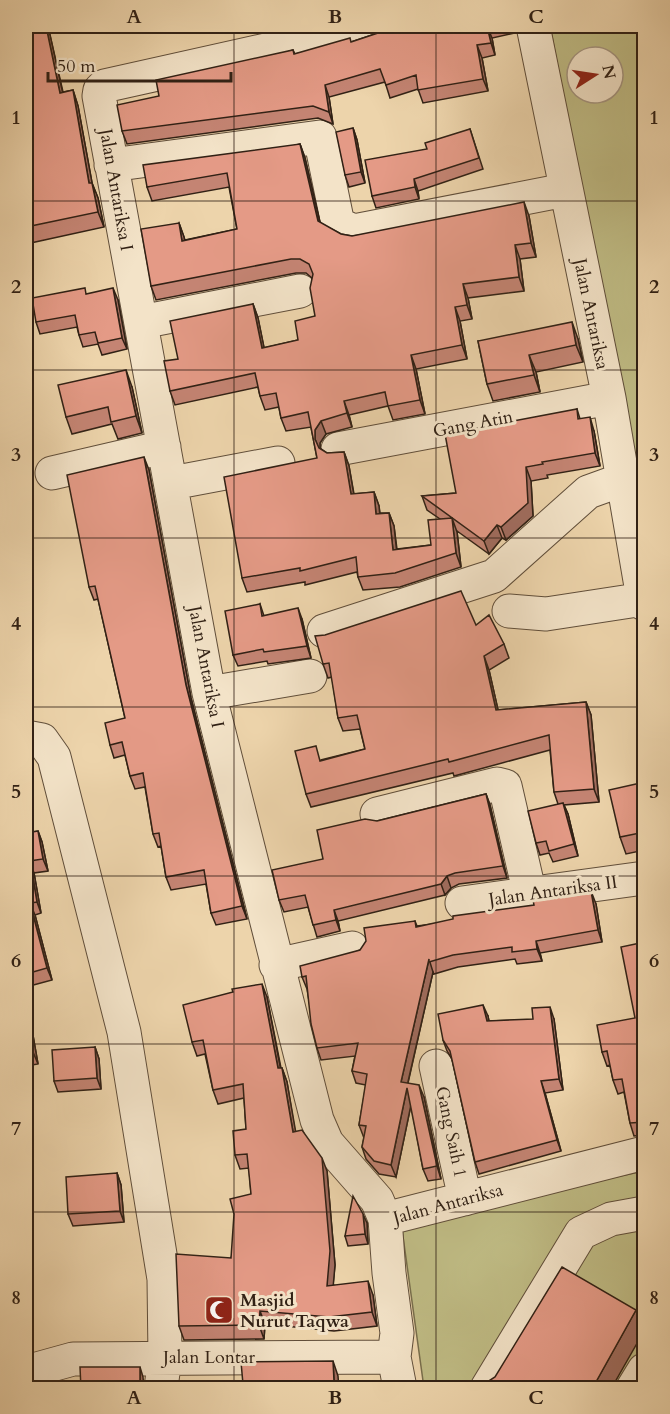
<svg xmlns="http://www.w3.org/2000/svg" width="670" height="1414" viewBox="0 0 670 1414" font-family="Cardo,serif">
	<style>
		.green { fill: #bfbb84; stroke: #786e4c; stroke-width: 1.5; fill-rule: evenodd }
		.lines { fill: none; stroke-linecap: round; stroke-linejoin: round }
		.minor-casing { stroke: #604e3a; stroke-width: 35 }
		.minor { stroke: #f3e3c8; stroke-width: 33 }
		.wall { fill: #c48473; stroke: #312115; stroke-width: 1.5 }
		.shaded-wall { fill: #a06c5e; stroke: #312115; stroke-width: 1.5 }
		.building { fill: #e49a86; stroke: #312115; stroke-width: 1.5 }
		.grid { fill: none; stroke: #312115; stroke-width: 1.5; stroke-opacity: 0.55 }
		.labels { text-anchor: middle; dominant-baseline: central; stroke-width: 6; stroke-linejoin: round; paint-order: stroke }
		.street-label { font-size: 18px; fill: #312115; stroke: #f3e3c8 }
		.poi-label { font-size: 18px; font-weight: bold; fill: #312115; stroke: #f3e3c8; text-anchor: start }
		.neatline { fill: none; stroke: #312115; stroke-width: 2 }
		.grid-label { font-size: 20px; text-anchor: middle; font-weight: bold; fill: #312115 }
	</style>
	<rect width="100%" height="100%" fill="#edd4ab"/>
	<filter id="stains"><feTurbulence type="fractalNoise" baseFrequency=".00333" numOctaves="4"/><feColorMatrix values="0 0 0 0 .2 0 0 0 0 .09 0 0 0 0 .02 0 0 0 .5 -.17"/></filter>
	<radialGradient id="worn" r=".72"><stop offset=".6" stop-color="#630" stop-opacity="0"/><stop offset="1" stop-color="#630" stop-opacity=".3"/></radialGradient>
	<path class="green" d="M550,26H644V524V521ZM577,57H613V93H577Z
		M644,1171V1388H424L401,1222Z"/>
	<g class="lines">
		<g class="minor-casing">
			<path id="minor" d="M374,26L104,86L100,90L99,96L209,693L317,1120L327,1143L377,1200L385,1219L389,1273L397,1333L394,1357L400,1388
				M533,26L609,398L644,604
				M111,165L320,137L338,224L354,231L565,190
				M141,322L300,291
				M338,449L609,398
				M52,473L164,447
				M172,483L278,463
				M509,611L546,614L644,599
				M324,631L494,576L588,492L624,479
				M209,693L310,676
				M26,737L42,740L54,757L124,1032L164,1279L165,1357L161,1388
				M377,814L497,784L505,786L530,895
				M462,903L644,878
				M276,965L352,948
				M436,1066L465,1199
				M385,1219L644,1153
				M26,1372L73,1359L394,1357
				M487,1388L581,1233L611,1219L644,1213
				M633,1388L644,1370"/>
		</g>
		<use href="#minor" class="minor"/>
	</g>
	<path class="wall" d="M26,26H48L63,92L73,90L78,106L92,183L98,198L104,227L26,244Z
		M399,26H514L515,33L492,38L495,55L482,58L488,91L423,103L418,89L390,98L385,82L329,97L333,124L318,118L127,144L122,131L159,96L293,50L295,54L351,42Z
		M353,128L357,140L365,183L349,187L345,175Z
		M470,129L483,169L418,191L419,199L376,208L372,196L427,149Z
		M300,144L305,158L320,223L341,234L352,236L529,216L536,257L520,259L524,291L468,298L472,319L460,321L467,359L416,369L425,414L393,420L388,406L349,415L352,427L326,434L320,443V448L327,453L344,452L349,466L354,494L374,492L379,506L380,513H389L394,526L397,549L431,545L440,519L427,510L422,496L456,493L577,409L580,419L594,431L600,466L547,475L548,478L531,481L533,516L506,540L502,538L489,554L457,531L461,567L400,587L363,590L358,577L357,572L305,585V582L247,592L242,578L317,458L311,427L286,431L281,418L279,407L265,410L260,396L258,387L175,405L170,391L178,359L253,304L258,318L264,348L298,340L315,316L312,278L306,273H296L156,300L151,286L179,223L185,240L237,229L229,187L152,201L147,187Z
		M87,294L118,300L127,349L102,355L98,344L83,347L79,335L77,327L40,334L36,322Z
		M578,339L583,362L536,372L540,392L493,401L487,384L478,341Z
		M132,387L142,433L118,439L112,424L72,434L66,417Z
		M149,470L191,698L247,919L216,925L211,913L206,884L171,890L166,877L161,846L158,847L153,834L145,787L135,789L130,776L125,755L114,758L110,745L125,718L98,599L94,600L89,587Z
		M260,604L264,616L302,619L311,658L268,664L267,661L238,666L233,655Z
		M476,625L504,644L509,658L489,670L498,710L586,702L591,715L599,802L564,805L568,814L578,856L553,862L549,853L540,855L536,843L558,804L554,792L550,750L454,776L453,773L311,807L306,794L321,760L365,749L360,729L343,731L338,718L332,677L328,678L323,664Z
		M645,782V850L626,854L620,837Z
		M486,794L490,805L507,878L459,884L451,888L445,895L338,921L340,931L317,937L308,907L284,912L279,900L323,859L377,821Z
		M38,831L42,842L48,871L34,873L41,913L35,915L52,980L26,987V833Z
		M596,904L602,942L540,953L542,961L517,964L515,959L458,967L434,974L433,972L408,1083L424,1097L441,1179L428,1181L423,1169L411,1105L396,1177L379,1174L366,1159L362,1147L364,1138L359,1125L366,1085L356,1083L352,1071L355,1056L321,1060L317,1048L307,989L302,977L360,950L415,921L417,926Z
		M645,942V1135L634,1136L630,1123L624,1092L618,1094L613,1080L610,1065L607,1066L602,1052L635,1018Z
		M267,997L281,1068H282L287,1082L295,1131L327,1171L335,1265L333,1285L373,1295L377,1326L334,1331L265,1324L264,1339L184,1340L179,1326L231,1258L251,1194L249,1168L240,1169L235,1155L246,1129L244,1098L218,1104L213,1090L205,1054L197,1056L192,1042Z
		M26,1012L31,1024L38,1064L26,1066Z
		M488,1016L489,1021L554,1019L563,1090L545,1093L561,1151L479,1174L475,1162L452,1059L447,1051L443,1040Z
		M95,1047L99,1059L101,1089L58,1092L54,1081Z
		M117,1173L121,1185L124,1222L73,1226L68,1214Z
		M367,1223L368,1244L348,1246L345,1236Z"/>
	<path class="shaded-wall" d="M46,26H48L66,108L60,93Z
		M487,26L492,38L495,55L491,43Z
		M477,45L482,58L488,91L483,79Z
		M325,85L329,97L333,124L329,112Z
		M73,90L78,106L95,199L89,183Z
		M353,128L357,140L365,183L361,172Z
		M300,144L305,158L323,235L318,221Z
		M414,179L418,191L419,199L415,187Z
		M92,183L98,198L104,227L98,212Z
		M524,202L529,216L536,257L531,243Z
		M179,223L184,237L187,254L182,241Z
		M515,245L520,259L524,291L519,277Z
		M463,284L468,298L472,319L467,305Z
		M113,288L118,300L127,349L122,338Z
		M253,304L258,318L267,362L262,348Z
		M455,307L460,321L467,359L462,345Z
		M572,322L578,339L583,362L576,345Z
		M411,355L416,369L425,414L420,400Z
		M529,355L536,372L540,392L534,375Z
		M126,370L132,387L142,433L136,416Z
		M344,401L349,415L352,427L347,413Z
		M590,417L594,431L600,466L595,453Z
		M321,421L326,434L320,443V453L315,439V430Z
		M344,452L349,466L356,508L351,494Z
		M144,457L149,470L191,698L247,919L242,906L186,685Z
		M526,467L531,481L533,516L506,540L501,527Z
		M374,492L379,506L381,528L376,514Z
		M389,513L394,526L398,564L393,550Z
		M452,518L457,532L461,567L456,553Z
		M497,525L502,538L489,554L484,541Z
		M298,608L302,619L311,658L307,646Z
		M484,656L489,670L501,723L496,710Z
		M586,702L591,715L599,802L594,789Z
		M486,794L490,805L507,878L503,866Z
		M563,803L568,814L578,856L574,844Z
		M38,831L42,842L48,871L43,859Z
		M30,861L34,873L41,913L37,902Z
		M447,876L451,888L445,895L441,884Z
		M591,891L596,904L602,942L598,930Z
		M30,903L35,915L52,980L47,968Z
		M334,910L338,921L340,931L336,920Z
		M536,941L540,953L542,961L537,949Z
		M429,959L433,972L405,1095L401,1082Z
		M262,984L267,997L283,1082L278,1068Z
		M483,1005L488,1016L491,1033L487,1021Z
		M550,1007L554,1019L563,1090L559,1079Z
		M27,1012L31,1024L38,1064L33,1052Z
		M95,1047L99,1059L101,1089L97,1078Z
		M282,1068L287,1082L298,1145L293,1132Z
		M541,1081L545,1093L561,1151L557,1140Z
		M419,1085L424,1097L441,1179L437,1166Z
		M407,1088L412,1100L396,1177L391,1165Z
		M322,1158L327,1171L335,1265L332,1300L327,1286Z
		M117,1173L121,1185L124,1222L120,1211Z
		M363,1214L367,1223L368,1244L365,1234Z
		M368,1281L373,1295L377,1326L372,1312Z
		M636,1310L644,1331L611,1389H592Z
		M260,1311L265,1324L264,1339L259,1325Z
		M333,1361L338,1376L339,1389L334,1381Z
		M140,1367L143,1377L144,1389H141L140,1384Z"/>
	<path class="building" d="M26,26H46L60,93L73,90L89,183H92L98,212L26,227Z
		M399,26H487L491,43L477,45L483,79L418,90L416,75L386,85L380,69L325,85L329,112L313,106L122,131L117,105L159,96L156,80L293,50L294,54L350,38L351,42Z
		M353,128L361,172L345,175L336,132Z
		M470,129L479,158L414,179L415,187L372,196L365,160L427,149L425,143Z
		M300,144L318,221L341,234L352,236L524,202L531,243L515,245L519,277L463,284L467,305L455,307L462,345L411,355L420,400L388,406L385,392L344,401L347,413L321,421L315,430V439L319,448L327,453L344,452L351,494L374,492L376,514L389,513L393,550L431,545L428,520L452,518L456,553L395,573L358,577L356,557L300,571V568L242,578L224,477L317,458L308,412L281,418L276,393L260,396L255,373L170,391L164,361L178,359L170,321L253,304L262,348L298,340L295,321L315,316L310,288L313,274L309,264L300,259H291L151,286L141,229L179,223L182,241L237,229L227,173L147,187L143,165Z
		M85,288L86,294L113,288L122,338L98,343L95,332L79,335L75,315L36,322L32,298Z
		M572,322L576,345L529,355L534,375L487,384L478,341Z
		M126,370L136,416L111,422L108,407L66,417L58,385Z
		M577,409L578,419L590,417L595,453L542,462L543,464L526,467L528,503L501,527L497,525L484,541L422,496L456,493L445,434Z
		M144,457L186,685L242,906L211,913L204,870L166,877L159,833L153,834L143,773L130,776L122,742L110,745L105,723L125,718L95,586L89,587L67,475Z
		M461,591L476,625L489,615L504,644L484,656L496,710L586,702L594,789L554,792L549,735L449,762L448,759L306,794L295,751L316,746L320,761L365,749L357,715L338,718L329,663L323,664L315,636L325,635Z
		M260,604L262,616L298,608L307,646L264,652L263,649L233,655L225,611Z
		M645,782V832L620,837L609,790Z
		M486,794L503,866L455,873L447,876L441,884L334,910L336,920L313,925L305,895L279,900L272,870L323,859L317,830L365,819L377,821Z
		M563,803L574,844L549,851L546,841L536,843L528,811Z
		M38,831L43,859L30,861L37,902L30,903L47,968L26,974V833Z
		M591,891L598,930L536,941L537,949L512,952V947L453,955L429,962V959L401,1082L419,1085L437,1166L423,1169L407,1088L391,1165L374,1161L362,1147L366,1126L359,1125L367,1074L352,1071L358,1043L317,1048L311,1024L306,976L302,977L300,966L360,950L366,941L364,928L415,921L416,927L453,919V916L534,905L533,900Z
		M645,942V1122L630,1123L622,1079L613,1080L607,1051L602,1052L597,1025L635,1018L621,947Z
		M262,984L278,1068H282L293,1132L302,1130L322,1158L330,1251L327,1286L368,1281L372,1312L329,1317L260,1311L259,1325L179,1326L176,1254L231,1258L234,1214L230,1199L251,1194L247,1154L235,1155L233,1131L246,1129L243,1084L213,1090L203,1040L192,1042L183,1005L233,992L232,989Z
		M483,1005L487,1021L533,1019L532,1008L550,1007L559,1079L541,1081L557,1140L475,1162L450,1051L443,1040L438,1014Z
		M26,1012H27L33,1052L26,1053Z
		M95,1047L97,1078L54,1081L52,1050Z
		M117,1173L120,1211L68,1214L66,1177Z
		M353,1196L363,1214L365,1234L345,1236Z
		M562,1267L636,1310L592,1389H482L484,1384L495,1377Z
		M333,1361L334,1381H344L345,1389H238V1384H243L241,1362Z
		M80,1367H140V1384L141,1389H81Z
		M29,1385V1389H26V1386Z"/>
	<path class="grid" d="M234,26V1388M436,26V1388M26,201H644M26,370H644M26,538H644M26,707H644M26,876H644M26,1044H644M26,1212H644"/>
	<defs>
		<g id="mosque-square" transform="scale(1.5)"><rect x="-9" y="-9" width="18" height="18" rx="4" fill="#8f2418" stroke="#f3e3c8"/><path d="M3.5-4.9A6 6 0 1 0 3.5 4.9A5 5 0 1 1 3.5-4.9Z" fill="#fff"/></g>
	</defs>
	<g fill-rule="evenodd">
		<use href="#mosque-square" x="219" y="1310"/>
	</g>
	<g class="labels">
		<g class="street-label">
			<text transform="translate(116 190) rotate(80)">Jalan Antariksa I</text>
			<text transform="translate(591 314) rotate(78)">Jalan Antariksa</text>
			<text transform="translate(473 424) rotate(-11)">Gang Atin</text>
			<text transform="translate(206 667) rotate(79)">Jalan Antariksa I</text>
			<text transform="translate(553 891) rotate(-8)">Jalan Antariksa II</text>
			<text transform="translate(451 1132) rotate(78)">Gang Saih 1</text>
			<text transform="translate(448 1204) rotate(-15)">Jalan Antariksa</text>
			<text x="209" y="1357">Jalan Lontar</text>
		</g>
		<g class="poi-label">
			<text x="240" y="1300">Masjid<tspan x="240" dy="21">Nurut Taqwa</tspan></text>
		</g>
	</g>
	<rect width="670" height="1414" fill="none" stroke="#edd4ab" stroke-width="66"/>
	<g transform="translate(595 75) rotate(78)"><circle r="28" fill="#f3e3c8" stroke="#a59580" stroke-width="1.5"/>
	<path d="M0-4.5L10 22L0 15L-10 22Z" fill="#8f2418"/>
	<text y="-9" font-size="16" font-weight="bold" text-anchor="middle" fill="#312115">N</text>
	</g>
	<path d="M48 72v9h183v-9" fill="none" stroke="#312115" stroke-width="3"/>
	<text x="57" y="72" font-size="18" fill="#312115" stroke="#f3e3c8" stroke-width="4.5" paint-order="stroke">50 m</text>
	<rect x="33" y="33" width="604" height="1348" class="neatline"/>
	<g class="grid-label">
		<text x="134" y="23">A</text>
		<text x="335" y="23">B</text>
		<text x="536" y="23">C</text>
		<text x="16" y="124">1</text>
		<text x="654" y="124">1</text>
		<text x="16" y="293">2</text>
		<text x="654" y="293">2</text>
		<text x="16" y="461">3</text>
		<text x="654" y="461">3</text>
		<text x="16" y="630">4</text>
		<text x="654" y="630">4</text>
		<text x="16" y="798">5</text>
		<text x="654" y="798">5</text>
		<text x="16" y="967">6</text>
		<text x="654" y="967">6</text>
		<text x="16" y="1135">7</text>
		<text x="654" y="1135">7</text>
		<text x="16" y="1304">8</text>
		<text x="654" y="1304">8</text>
		<text x="134" y="1404">A</text>
		<text x="335" y="1404">B</text>
		<text x="536" y="1404">C</text>
	</g>
	<rect width="100%" height="100%" filter="url(#stains)"/>
	<rect width="100%" height="100%" fill="url(#worn)"/>
</svg>
